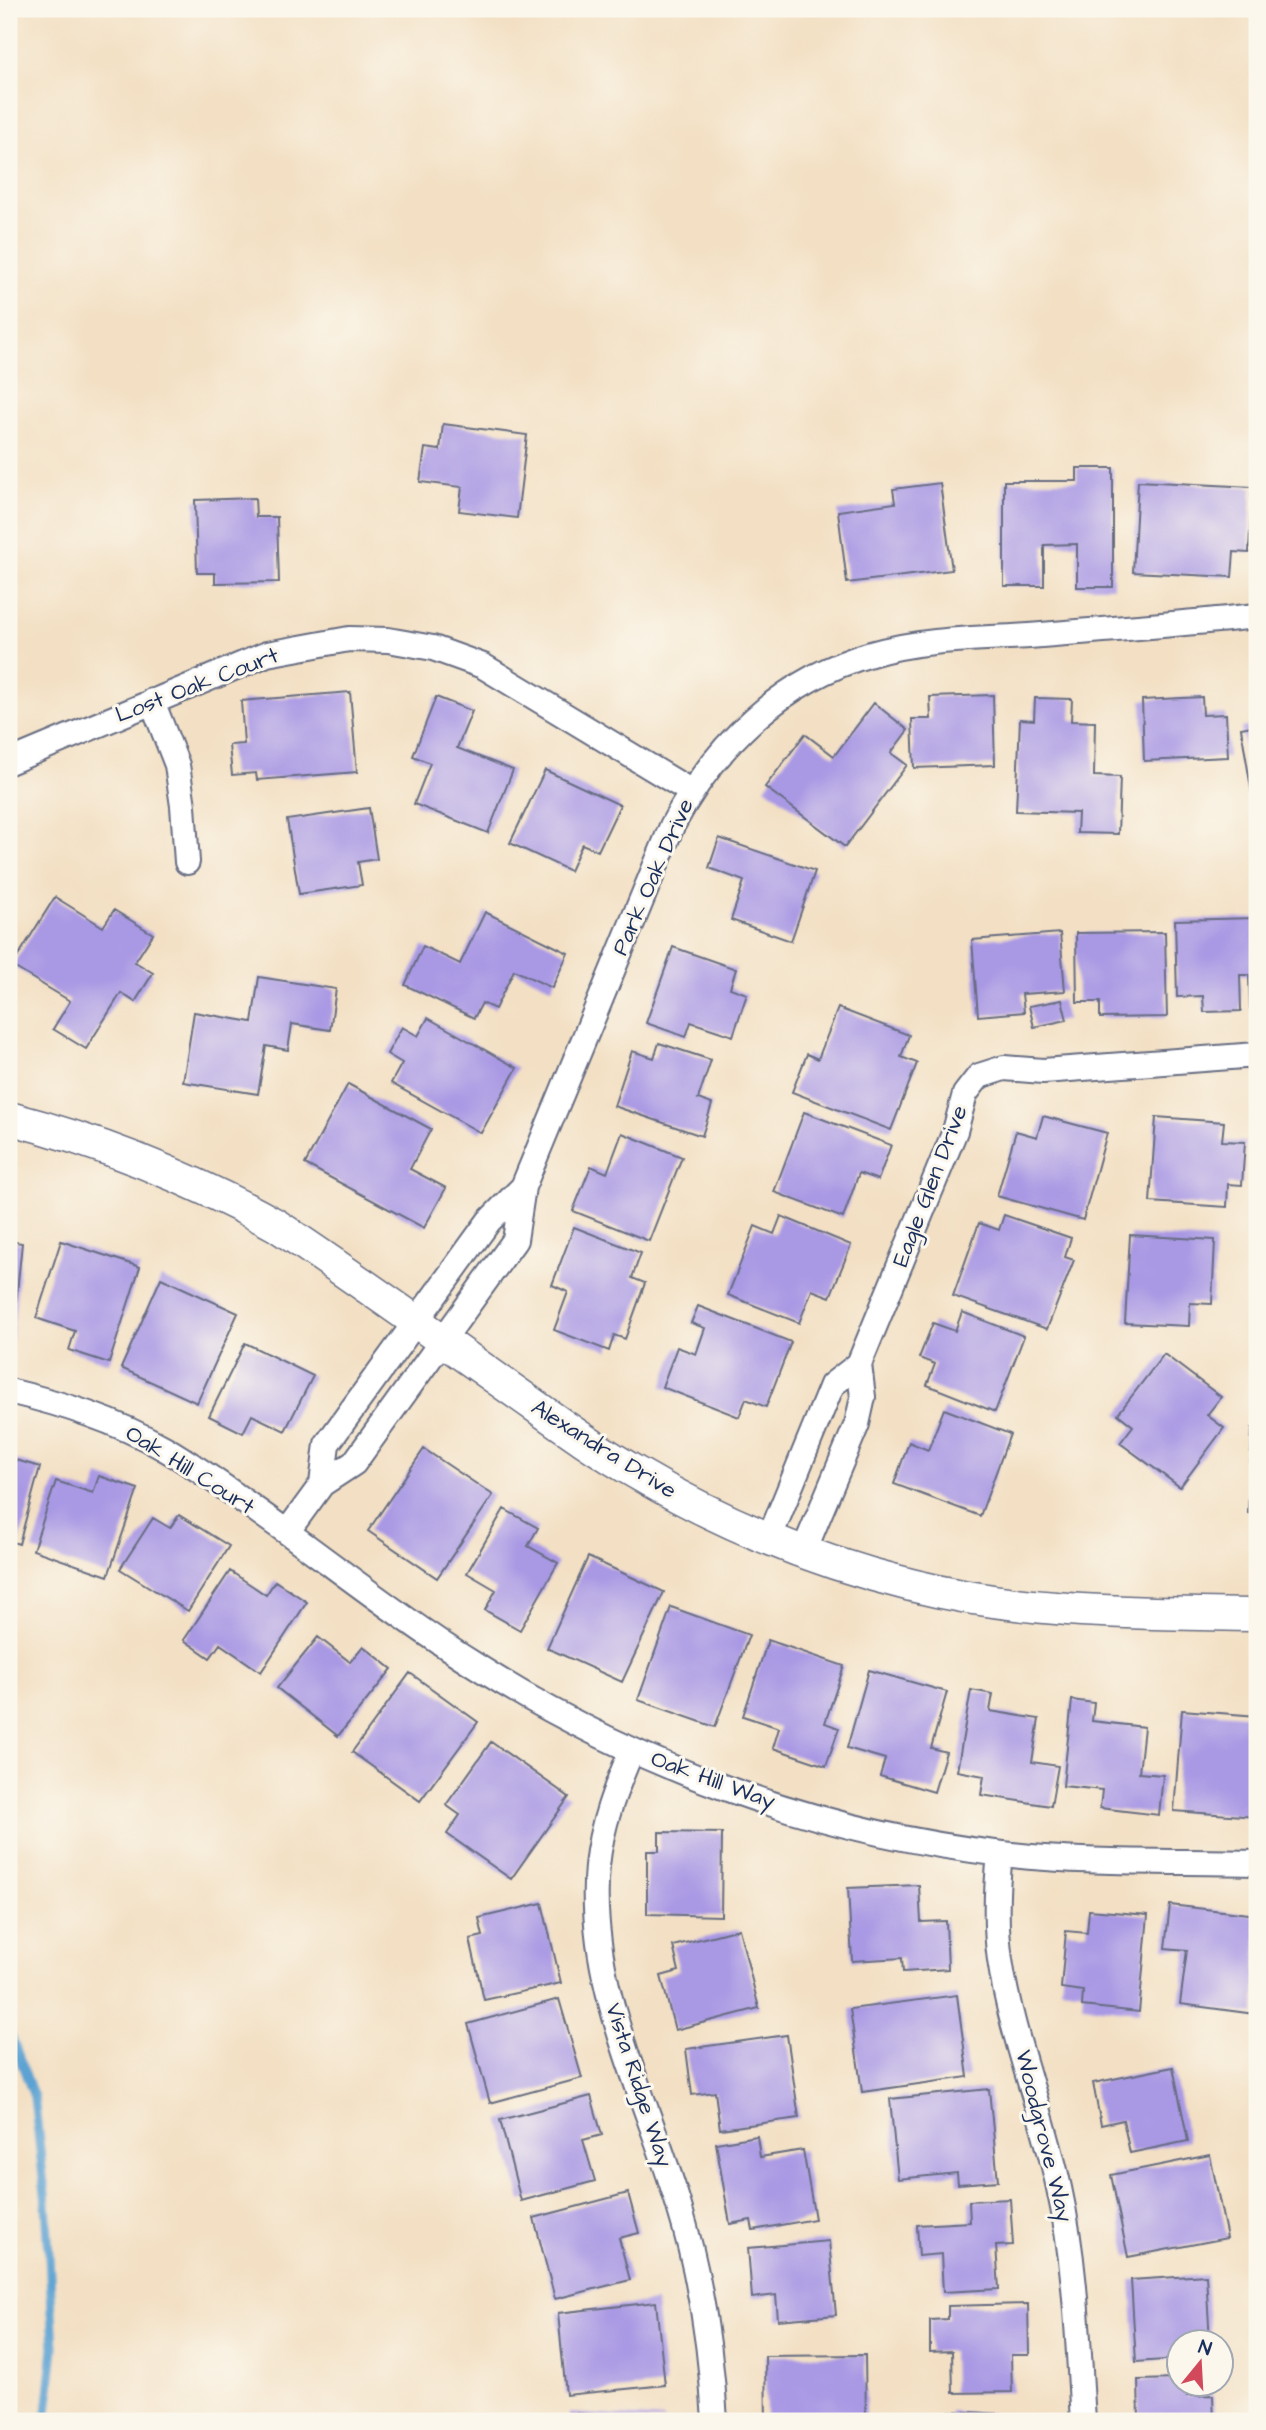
<svg xmlns="http://www.w3.org/2000/svg" width="1266" height="2430" viewBox="0 0 1266 2430" font-family="'Architects Daughter',sans-serif">
	<style>
		.lines { fill: none; stroke-linecap: round; stroke-linejoin: round }
		.stream { stroke: #5ca2d2; stroke-width: 9 }
		.building { fill: #a998e4 }
		.minor-casing { stroke: #676d82; stroke-width: 28 }
		.tertiary-casing { stroke: #676d82; stroke-width: 35 }
		.minor { stroke: #fff; stroke-width: 24 }
		.tertiary { stroke: #fff; stroke-width: 32 }
		.labels { text-anchor: middle; dominant-baseline: central; stroke-width: 6; stroke-linejoin: round; paint-order: stroke }
		.street-label { font-size: 23px; fill: #1b2f5e; stroke: #fbf7ec }
	</style>
	<rect width="100%" height="100%" fill="#fbf7ec"/>
	<filter id="ink" filterUnits="userSpaceOnUse"><feTurbulence type="fractalNoise" baseFrequency=".0143" numOctaves="2"/><feDisplacementMap in="SourceGraphic" scale="14" xChannelSelector="R" yChannelSelector="G"/><feConvolveMatrix kernelMatrix="1 2 1 2 8 2 1 2 1" color-interpolation-filters="sRGB"/></filter>
	<filter id="wash" filterUnits="userSpaceOnUse"><feTurbulence type="fractalNoise" baseFrequency=".00686" numOctaves="4" result="noise"/><feDisplacementMap in="SourceGraphic" scale="28" xChannelSelector="R" yChannelSelector="G"/><feGaussianBlur stdDeviation="1.57" result="paint"/><feColorMatrix in="noise" values="0 0 0 0 0 0 0 0 0 0 0 0 0 0 0 0 0 1.4 0 .05"/><feComposite in="paint" operator="in"/></filter>
	<g filter="url(#wash)">
		<rect width="100%" height="100%" fill="#f3e0c4"/>
		<g class="lines">
			<path class="stream" d="M9,2030L34,2097L46,2202L54,2348L46,2421"/>
		</g>
		<g id="blocks">
			<path class="building" d="M443,424L527,435L517,518L459,511L462,487L420,482L425,448L440,450Z
				M1077,468H1113V587H1077V544L1044,545V586H1004V481H1077Z
				M1138,481L1252,487L1249,553L1234,552L1232,577L1133,572Z
				M940,483L952,570L847,583L838,511L895,503L893,489Z
				M255,498L256,517H277L279,582L215,583V573H197L195,500Z
				M350,692L357,772L257,780L256,773L232,775L229,745L244,744L241,701Z
				M993,695L995,765L914,768L912,719H931L930,697Z
				M436,697L472,711L457,748L513,770L488,833L414,804L430,763L413,756Z
				M1202,697L1203,715L1226,714L1228,757L1144,761L1142,700Z
				M1035,698L1072,699L1071,721L1095,722L1094,776L1120,777L1118,834L1077,833L1078,813L1016,811L1020,719L1034,720Z
				M874,703L908,730L891,753L907,765L845,847L765,787L805,734L834,756Z
				M1257,725V806H1254L1241,728Z
				M545,770L620,805L598,851L582,844L570,871L510,843Z
				M369,808L377,859L358,862L362,885L299,894L287,820Z
				M719,838L815,871L791,941L731,920L744,881L709,868Z
				M55,897L103,927L114,910L153,934L135,962L153,973L135,1002L121,993L86,1049L53,1029L70,1001L12,966Z
				M485,912L568,953L552,988L514,970L495,1009L482,1003L474,1018L405,985L423,946L460,964Z
				M1257,918V1007L1250,1008L1249,975H1240L1241,1011L1204,1012L1203,996L1177,997L1175,920Z
				M1165,932L1167,1017L1100,1018V1002H1077L1076,933Z
				M1060,933L1065,991L1022,994L1024,1012L978,1016L972,940Z
				M673,947L736,969L730,988L747,994L733,1036L691,1022L686,1037L646,1023Z
				M259,977L336,989L330,1030L292,1024L288,1050L266,1046L258,1094L183,1082L194,1012L252,1022Z
				M1062,1000L1067,1020L1034,1027L1029,1006Z
				M838,1008L909,1035L901,1057L917,1063L891,1130L792,1092L807,1054L818,1059Z
				M428,1018L517,1068L481,1133L391,1083L402,1063L387,1054L402,1027L418,1036Z
				M659,1043L711,1060L698,1099L712,1104L702,1136L614,1106L632,1051L654,1058Z
				M348,1084L431,1129L410,1169L446,1188L424,1228L305,1164Z
				M804,1112L891,1145L878,1180L859,1173L843,1218L774,1192Z
				M1043,1116L1107,1133L1083,1220L997,1196L1016,1131L1037,1137Z
				M1156,1117L1224,1122L1222,1141L1245,1142L1242,1185L1228,1184L1227,1207L1150,1202Z
				M622,1133L682,1157L649,1241L573,1211L591,1166L607,1173Z
				M1004,1215L1071,1238L1065,1257L1074,1260L1047,1329L953,1296L979,1223L999,1230Z
				M781,1216L851,1245L830,1297L812,1290L799,1323L728,1295L755,1226L774,1234Z
				M574,1227L641,1253L632,1278L645,1283L625,1339L614,1335L609,1351L554,1330L568,1292L552,1285Z
				M1130,1235L1215,1240L1212,1304L1190,1303L1189,1326L1125,1323Z
				M9,1241L22,1243L12,1341L9,1340Z
				M61,1241L140,1267L109,1363L69,1350L75,1331L36,1318Z
				M161,1278L238,1313L197,1403L121,1368Z
				M698,1306L791,1342L766,1407L746,1399L739,1417L662,1387L677,1347L696,1354L705,1328L691,1323Z
				M962,1312L1024,1336L995,1412L927,1385L935,1364L919,1358L933,1323L955,1331Z
				M245,1343L313,1376L285,1431L252,1415L243,1433L209,1416Z
				M1164,1354L1221,1397L1207,1415L1224,1428L1180,1487L1120,1443L1133,1426L1118,1414Z
				M944,1409L1010,1434L980,1516L894,1484L909,1442L928,1450Z
				M1252,1428H1257V1514L1248,1513Z
				M424,1449L493,1495L437,1578L368,1531Z
				M9,1458L40,1467L19,1544L9,1541Z
				M99,1476L138,1489L108,1576L33,1550L56,1481L93,1493Z
				M504,1509L538,1528L528,1546L558,1563L520,1630L485,1610L496,1590L467,1573Z
				M179,1515L229,1546L188,1611L120,1569L153,1518L170,1528Z
				M588,1557L664,1592L622,1682L547,1648Z
				M230,1571L266,1595L275,1581L307,1602L261,1672L220,1644L210,1658L184,1640Z
				M671,1607L749,1635L715,1727L638,1700Z
				M318,1637L350,1662L363,1646L392,1669L338,1736L277,1688Z
				M768,1640L844,1666L825,1723L839,1728L826,1766L773,1748L779,1728L743,1716Z
				M869,1670L947,1692L931,1748L946,1752L934,1792L880,1776L885,1759L847,1748Z
				M410,1673L478,1722L420,1801L352,1752Z
				M971,1690L993,1694L990,1711L1039,1719L1032,1762L1058,1766L1051,1806L981,1795L984,1776L957,1771Z
				M1072,1700L1094,1703L1092,1721L1144,1727L1139,1773L1163,1775L1159,1815L1100,1808L1102,1790L1063,1786Z
				M1182,1710L1257,1716V1817L1174,1811Z
				M491,1742L569,1797L511,1879L447,1834L460,1815L446,1805Z
				M659,1832L722,1833L721,1916L647,1914V1851H659Z
				M919,1885L921,1922L946,1921L948,1969L903,1972L902,1958L852,1961L848,1888Z
				M542,1903L561,1983L484,2000L470,1939L483,1936L479,1918Z
				M1170,1905L1257,1915L1255,2014L1180,2004L1187,1950L1165,1948Z
				M1089,1910L1148,1915L1139,2012L1082,2006L1083,1991L1061,1988L1066,1931L1087,1933Z
				M739,1929L759,2008L675,2030L661,1976L679,1971L673,1946Z
				M957,1995L968,2077L862,2092L850,2009Z
				M559,1999L582,2078L490,2103L468,2024Z
				M787,2035L799,2118L720,2129L715,2092L692,2095L686,2049Z
				M1173,2067L1188,2141L1130,2153L1123,2120L1101,2125L1093,2083Z
				M989,2089L998,2181L958,2184L957,2173L898,2179L890,2099Z
				M591,2096L602,2135L583,2140L595,2181L521,2201L500,2120Z
				M757,2136L760,2157L803,2150L815,2219L753,2230L751,2220L730,2224L716,2143Z
				M1210,2155L1227,2238L1128,2257L1111,2175Z
				M628,2193L639,2233L619,2238L630,2280L555,2299L534,2218Z
				M1010,2199L1013,2245L996,2246L999,2289L943,2292L941,2254L919,2256L917,2225L970,2222L969,2201Z
				M829,2241L836,2315L778,2320L776,2295L752,2298L748,2248Z
				M1206,2275L1210,2342H1178V2359L1136,2362L1131,2280Z
				M656,2302L665,2385L566,2395L558,2313Z
				M1028,2304L1029,2355H1011L1012,2392L953,2393L952,2351L930,2352V2320L948,2319V2306Z
				M865,2355L866,2421H766L765,2356Z
				M1178,2379V2384H1186L1187,2396L1213,2395L1214,2421H1139L1138,2380Z
				M950,2411L1038,2416V2421H950Z
				M569,2413L664,2419V2421H569Z"/>
		</g>
	</g>
	<g filter="url(#ink)">
		<use href="#blocks" fill-opacity="0" stroke="#676d82" stroke-width="2"/>
		<g class="lines">
			<g class="minor-casing">
				<path id="minor" d="M1257,616C1181,624 1105,630 1029,636C977,639 921,639 871,654C781,680 715,745 672,826L523,1187L515,1240L354,1463L322,1484L287,1532C350,1578 412,1626 478,1667C634,1766 819,1833 1003,1854C1087,1864 1173,1861 1257,1863
					M152,701L177,765L183,806L187,862
					M9,762L267,654L349,639L388,640L433,648L483,666L690,791
					M9,1391C63,1404 115,1420 164,1448C207,1473 247,1504 287,1532
					M322,1484L327,1444L489,1221L523,1187
					M769,1539L832,1385L859,1364
					M803,1553L857,1424L863,1397L859,1364L955,1131L965,1094L979,1076L1004,1068L1043,1071L1257,1055
					M632,1750C616,1787 601,1825 597,1866C586,1983 645,2093 678,2203C700,2274 711,2347 715,2421
					M1000,1854C996,1890 995,1925 1000,1960C1011,2035 1043,2113 1059,2188C1076,2264 1078,2343 1083,2421"/>
			</g>
			<g class="tertiary-casing">
				<path id="tertiary" d="M9,1118C104,1143 189,1177 276,1225C353,1276 428,1330 504,1384C547,1414 589,1446 635,1472C721,1523 814,1561 911,1585C1025,1614 1141,1613 1257,1615"/>
			</g>
			<use href="#minor" class="minor"/>
			<use href="#tertiary" class="tertiary"/>
		</g>
	</g>
	<g class="labels">
		<g class="street-label">
			<text transform="translate(197 685) rotate(-21)">Lost Oak Court</text>
			<text transform="translate(653 877) rotate(-66)">Park Oak Drive</text>
			<text transform="translate(930 1186) rotate(-69)">Eagle Glen Drive</text>
			<text transform="translate(604 1449) rotate(32)">Alexandra Drive</text>
			<text transform="translate(190 1470) rotate(32)">Oak Hill Court</text>
			<text transform="translate(713 1780) rotate(20)">Oak Hill Way</text>
			<text transform="translate(639 2085) rotate(72)">Vista Ridge Way</text>
			<text transform="translate(1044 2136) rotate(76)">Woodgrove Way</text>
		</g>
	</g>
	<rect width="1266" height="2430" fill="none" stroke="#fbf7ec" stroke-width="35"/>
	<g transform="translate(1200 2363) rotate(18)"><circle r="33" fill="#fbf7ec" stroke="#a1a7b3" stroke-width="2"/>
	<path d="M0-5L12 26L0 18L-12 26Z" fill="#d1495b"/>
	<text y="-10" font-size="19" font-weight="bold" text-anchor="middle" fill="#1b2f5e">N</text>
	</g>
</svg>
